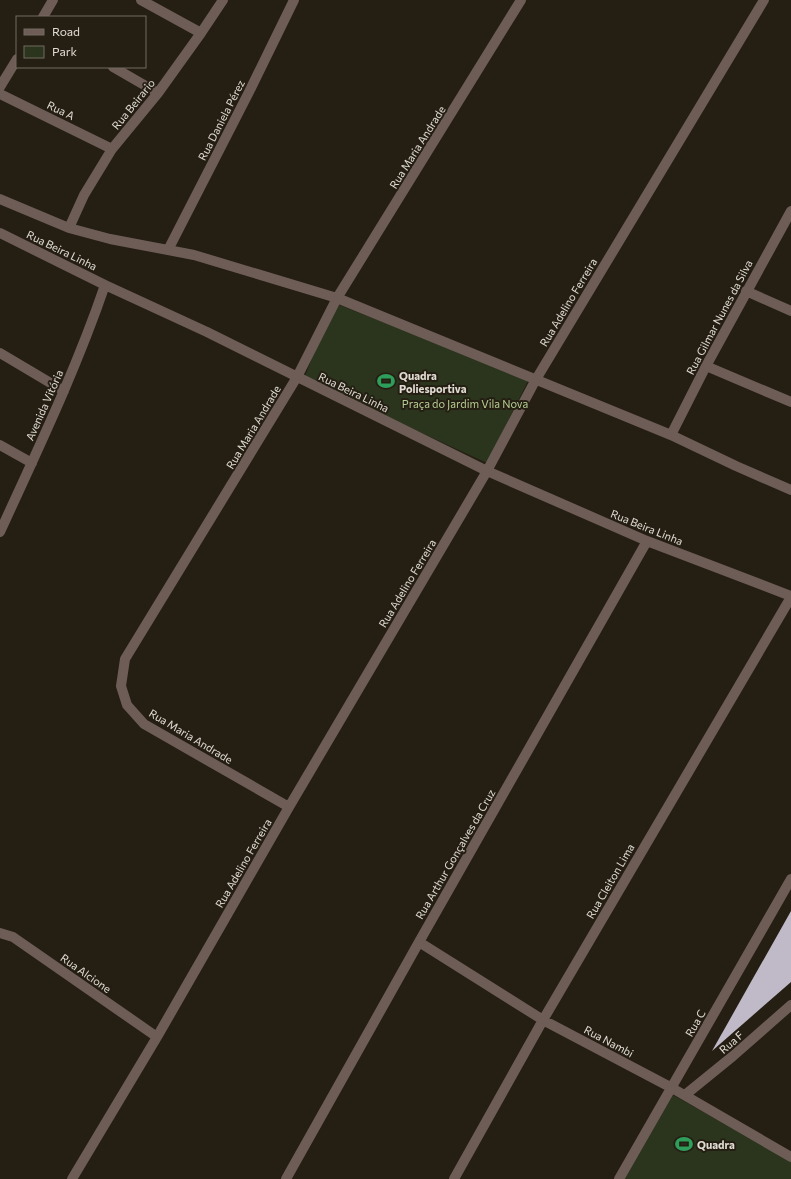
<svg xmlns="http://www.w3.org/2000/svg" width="791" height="1179" viewBox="0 0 791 1179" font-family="Commissioner,sans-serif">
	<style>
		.green { fill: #2b341d }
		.building { fill: #c0bac8 }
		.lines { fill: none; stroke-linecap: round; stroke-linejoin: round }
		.minor { stroke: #6e5d57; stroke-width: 10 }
		.labels { text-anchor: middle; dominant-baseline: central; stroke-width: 4; stroke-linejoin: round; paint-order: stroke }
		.street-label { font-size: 11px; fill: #e0dcd4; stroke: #251e13 }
		.poi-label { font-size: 11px; font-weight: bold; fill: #e0dcd4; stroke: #251e13; text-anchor: start }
		.park-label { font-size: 11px; fill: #b4cd93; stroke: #251e13 }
	</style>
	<rect width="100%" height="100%" fill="#251e13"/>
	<path class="green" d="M339,305L529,379L487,463L304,379L318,342Z
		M673,1095L791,1161V1179H624Z"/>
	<path class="building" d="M791,911V982L712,1051Z"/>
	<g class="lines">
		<path class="minor" d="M141,0L201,33
			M43,17L53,0
			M113,67L158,93
			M0,87L17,59
			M0,94L112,149
			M0,199L69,228L110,239L194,255L337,298L671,435L736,466L791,490
			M69,228L84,195L112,149L158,93L201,33L223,0
			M0,233L105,285L207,332L487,471L647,541L791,596
			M168,250L249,92L294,0
			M746,291L791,311
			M0,353L64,391
			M706,366L791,402
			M671,435L706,366L791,211
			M0,445L32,463
			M0,532C37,451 76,370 105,285
			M289,807L144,724L127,705L121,686L125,659L297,377L337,298L521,0
			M0,933L13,937L157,1037
			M419,942L543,1020L672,1088L791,1157
			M685,1095L733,1056L791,1005
			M72,1179L157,1037L289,807L487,471L535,381L764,0
			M286,1179L419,942L647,541
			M454,1179L543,1020L791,597
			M619,1179L791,879"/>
	</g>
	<defs>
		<g id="stadium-bare" transform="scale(1.38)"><path d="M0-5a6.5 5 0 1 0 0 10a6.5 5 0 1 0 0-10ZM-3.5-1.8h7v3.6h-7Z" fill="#2e9e5b" stroke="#251e13" stroke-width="2.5" paint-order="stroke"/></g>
	</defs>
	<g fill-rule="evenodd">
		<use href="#stadium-bare" x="386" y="381"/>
		<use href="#stadium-bare" x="684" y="1144"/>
	</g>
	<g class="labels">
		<g class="street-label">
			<text transform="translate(133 104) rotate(-51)">Rua Beirario</text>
			<text transform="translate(61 110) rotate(26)">Rua A</text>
			<text transform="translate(221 120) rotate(-63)">Rua Daniela Pérez</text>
			<text transform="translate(417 147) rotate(-58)">Rua Maria Andrade</text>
			<text transform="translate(62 250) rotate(26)">Rua Beira Linha</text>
			<text transform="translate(568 302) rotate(-59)">Rua Adelino Ferreira</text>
			<text transform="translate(719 317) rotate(-62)">Rua Gilmar Nunes da Silva</text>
			<text transform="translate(354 392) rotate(26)">Rua Beira Linha</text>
			<text transform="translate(44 405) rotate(-66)">Avenida Vitória</text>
			<text transform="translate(253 427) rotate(-59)">Rua Maria Andrade</text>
			<text transform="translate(647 527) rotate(22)">Rua Beira Linha</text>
			<text transform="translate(407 583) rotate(-59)">Rua Adelino Ferreira</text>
			<text transform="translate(191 736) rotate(31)">Rua Maria Andrade</text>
			<text transform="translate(455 854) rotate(-60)">Rua Arthur Gonçalves da Cruz</text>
			<text transform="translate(243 863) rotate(-60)">Rua Adelino Ferreira</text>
			<text transform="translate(610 881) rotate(-60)">Rua Cleiton Lima</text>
			<text transform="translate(86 973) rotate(35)">Rua Alcione</text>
			<text transform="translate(695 1023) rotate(-60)">Rua C</text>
			<text transform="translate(609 1041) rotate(28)">Rua Nambi</text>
			<text transform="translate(731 1042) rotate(-41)">Rua F</text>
		</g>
		<g class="poi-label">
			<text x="399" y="375">Quadra<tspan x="399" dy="13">Poliesportiva</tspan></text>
			<text x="697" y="1144">Quadra</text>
		</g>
		<g class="park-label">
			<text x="465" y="403">Praça do Jardim Vila Nova</text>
		</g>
	</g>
	<rect x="16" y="16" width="130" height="52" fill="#251e13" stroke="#706a60"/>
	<rect x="24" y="29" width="20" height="6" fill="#6e5d57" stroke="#706a60"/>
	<text x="52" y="36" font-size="12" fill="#e0dcd4">Road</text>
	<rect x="24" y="46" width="20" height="12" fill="#2b341d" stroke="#706a60"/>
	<text x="52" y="56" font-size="12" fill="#e0dcd4">Park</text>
</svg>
